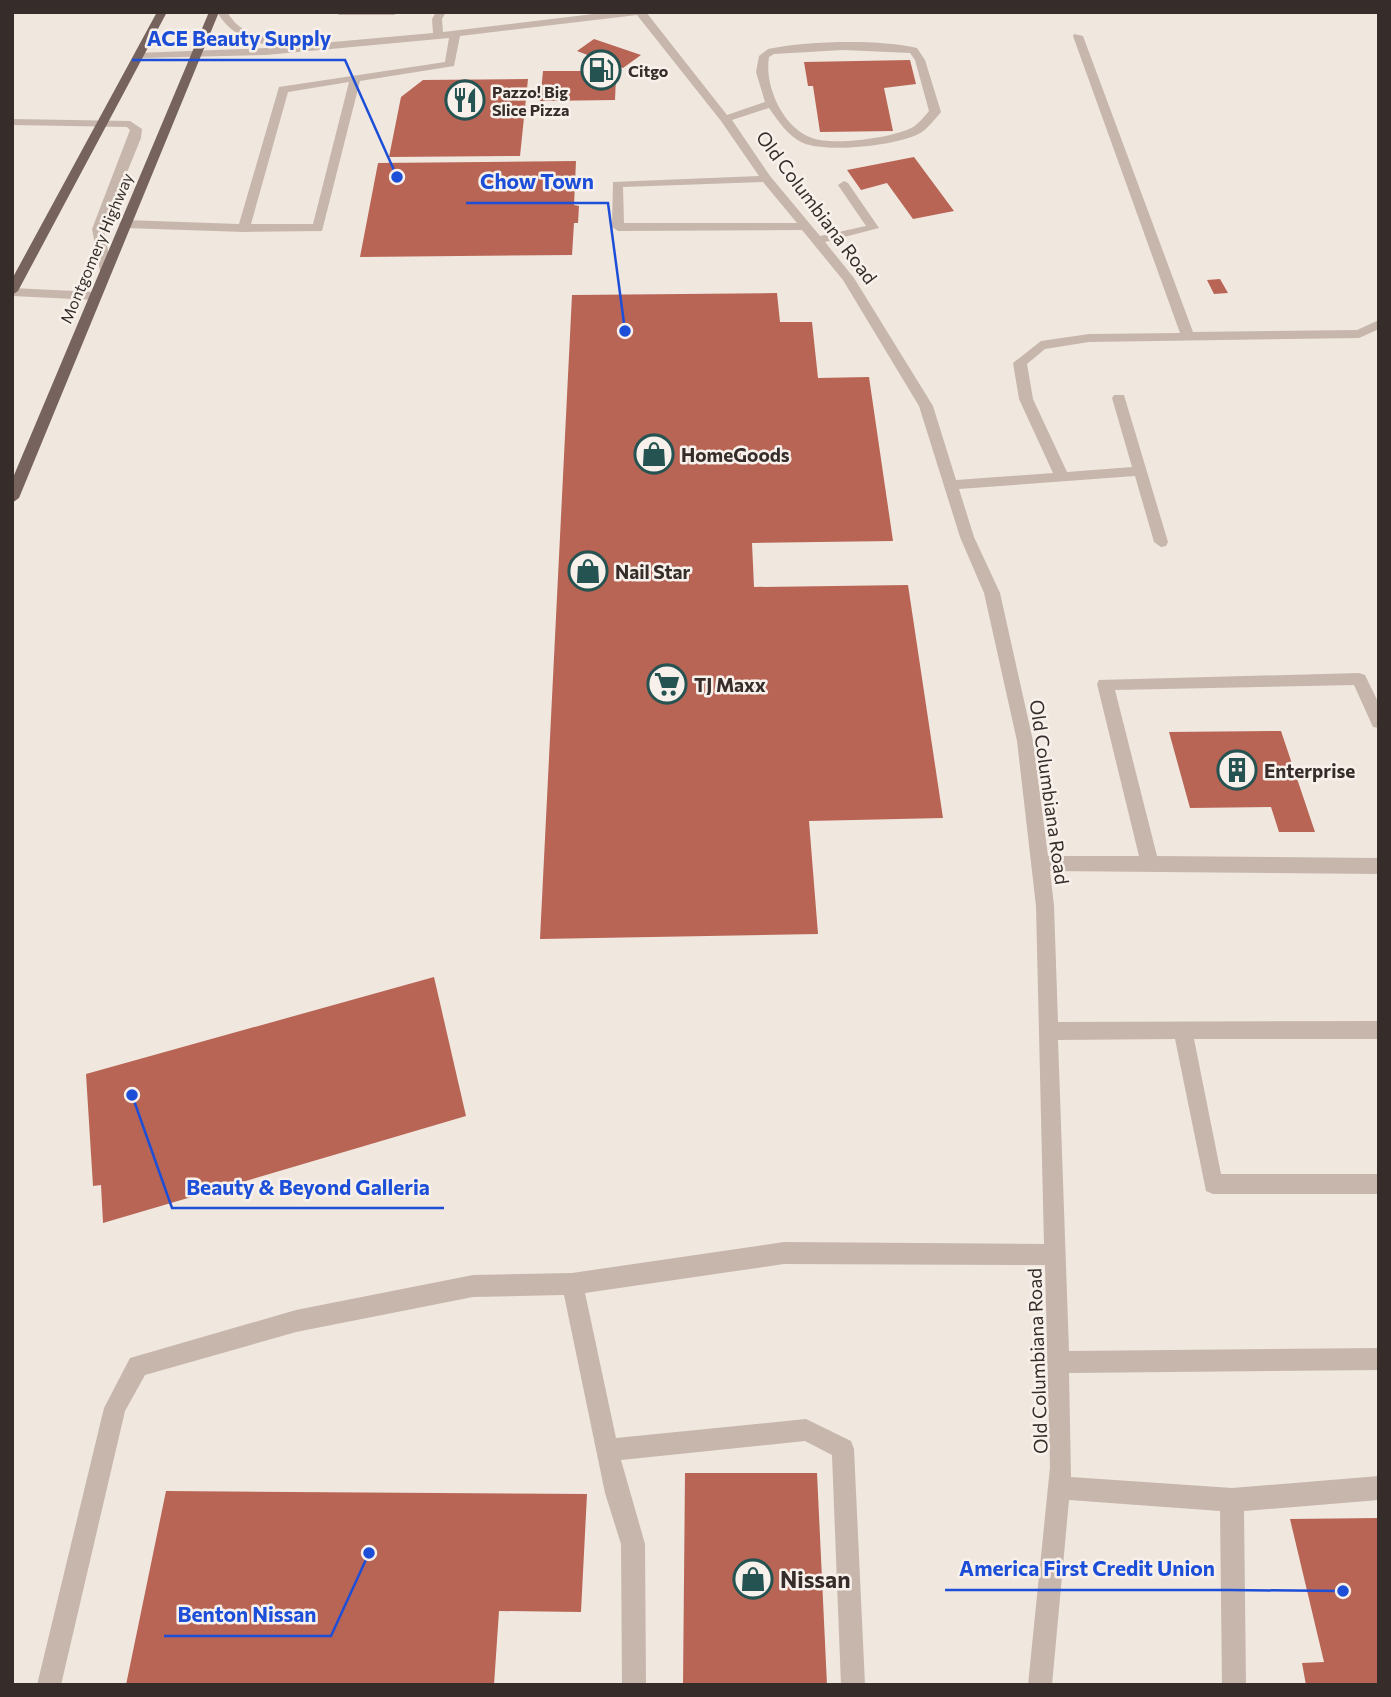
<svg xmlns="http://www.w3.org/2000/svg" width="1391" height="1697" viewBox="0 0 1391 1697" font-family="Commissioner,sans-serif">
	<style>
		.building { fill: #b86555 }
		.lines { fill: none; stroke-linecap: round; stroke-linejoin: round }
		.minor { fill: #c7b6ac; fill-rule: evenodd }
		.major { fill: #76635d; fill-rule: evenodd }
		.labels { text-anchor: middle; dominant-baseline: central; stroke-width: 5; stroke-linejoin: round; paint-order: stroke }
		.far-poi-label { font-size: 16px; font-weight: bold; fill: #362d2a; stroke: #f8f1eb; text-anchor: start }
		.far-street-label { font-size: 16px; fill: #362d2a; stroke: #f8f1eb }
		.street-label { font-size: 19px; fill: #362d2a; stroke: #f8f1eb }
		.poi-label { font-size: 19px; font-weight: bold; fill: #362d2a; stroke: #f8f1eb; text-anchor: start }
		.near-poi-label { font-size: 23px; font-weight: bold; fill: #362d2a; stroke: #f8f1eb; text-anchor: start }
		.leader { fill: none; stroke: #1d4ed8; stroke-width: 2.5 }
		.callout-dot { fill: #1d4ed8; stroke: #f8f1eb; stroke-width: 2.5 }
		.callout-label { font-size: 21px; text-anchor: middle; font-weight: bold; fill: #1d4ed8; stroke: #f8f1eb; stroke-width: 5; stroke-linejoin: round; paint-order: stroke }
	</style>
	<rect width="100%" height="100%" fill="#f0e7df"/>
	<path class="building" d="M594,39L641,55L623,68L618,66L612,70H620L619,77H616L615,100L540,101L543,71H581L598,59L577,51Z
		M910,60L916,84L884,88L893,131L820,132L813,86H808L804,62Z
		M528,79L520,156L389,157L401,97L423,80Z
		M914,157L954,211L913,219L887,183L861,190L847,170Z
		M576,161L574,205L579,206L578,223H574L572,255L360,257L378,163Z
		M1220,279L1228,293L1214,294L1207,280Z
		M777,293L780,322H812L818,378L869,377L893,541L752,543L754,587L908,585L943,818L809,821L818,934L540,939L572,295Z
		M1281,731L1315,832H1279L1271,807L1190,808L1169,732Z
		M434,977L466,1116L103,1223L101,1185L93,1186L86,1074Z
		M685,1473H817L827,1685H683Z
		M166,1491L587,1494L581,1612L499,1611L494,1685H126Z
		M1379,1518V1685H1306L1302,1663L1324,1662L1290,1519Z"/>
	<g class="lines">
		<path class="minor" d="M217,12H227C246,42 263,30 284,44L279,47C252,42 232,37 217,12Z
			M334,12H399L394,15H339Z
			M436,12H446L442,19L443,32L610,12H646L727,115L765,102L756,72L759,56L768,49C807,41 878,39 917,48L925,60L941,112C935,119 929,127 922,132C900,146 827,153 803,143C789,137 778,121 769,108L732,120L770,176L820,236L866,226L838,185L844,181L848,183L879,228L825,242L854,278L933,406L956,480L1053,473L1019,399L1013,363L1041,341L1089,334L1180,333L1073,36L1074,34L1083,36L1193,332L1357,330L1379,320V329L1359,338L1089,342L1045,349L1027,364L1033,399L1067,472L1132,467L1112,398L1114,395H1124L1168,542L1166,546L1161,547L1154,542L1135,476L959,489L974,537L1000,593L1033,741L1048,856H1139L1097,684L1099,680L1359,673L1365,675L1379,704V728L1373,727L1354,685L1115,690L1157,856L1379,858V874L1050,871L1054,906L1058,1022L1379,1021V1039H1194L1221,1174H1379V1194H1213L1206,1191L1175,1039L1058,1040L1069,1351L1379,1348V1370L1069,1373L1071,1477L1232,1488L1379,1476V1500L1244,1511L1246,1685H1222L1220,1511L1069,1500L1052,1685H1028L1050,1467L1045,1265L784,1264L585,1293L616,1438L806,1419L851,1441L854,1449L865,1685H841L832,1455L805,1441L621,1460L645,1544L646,1685H622L621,1544L605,1493L564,1295L473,1297L296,1332L145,1375L125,1411L61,1685H37L104,1408L130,1358L296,1310L473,1275L572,1273L784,1242L1044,1244L1036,906L1017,741L984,593L960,537L919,406L843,280L802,230L618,231L612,227L613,182L759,176L721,121L637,15L460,36L454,66L360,81L322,231L244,232L125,228L119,224L125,220L239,224L279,87L445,62L449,38L266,55L141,58L136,55L137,53L266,48L433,33L432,19ZM843,50L910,53L915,60L929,111C923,118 917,126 909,129C889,138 833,146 812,138C783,128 764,86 769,57L774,54ZM349,82L313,224H251L288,92ZM763,182L797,223H624L623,187Z
			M12,119L130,121L142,129L141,138L104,229L112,271L110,274L106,275L100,271L92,229L130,130L127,127L12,125Z
			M12,288L95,292L101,296L95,300L12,296Z"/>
		<path class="major" d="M157,12H167L18,291L12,295V279Z
			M209,12H219L19,498L12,503V480Z"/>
	</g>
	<defs>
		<g id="fuel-ring" transform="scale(2.0125)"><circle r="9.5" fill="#f8f1eb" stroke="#245352" stroke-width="1.5"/><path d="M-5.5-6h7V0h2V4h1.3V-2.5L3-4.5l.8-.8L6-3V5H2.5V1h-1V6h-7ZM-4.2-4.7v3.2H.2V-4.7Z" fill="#245352"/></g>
		<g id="restaurant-ring" transform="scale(2.0125)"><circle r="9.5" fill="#f8f1eb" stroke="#245352" stroke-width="1.5"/><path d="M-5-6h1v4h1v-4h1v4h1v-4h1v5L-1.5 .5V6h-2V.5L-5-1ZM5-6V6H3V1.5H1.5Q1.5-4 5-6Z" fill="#245352"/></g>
		<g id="shop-ring" transform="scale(2.0125)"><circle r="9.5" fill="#f8f1eb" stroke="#245352" stroke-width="1.5"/><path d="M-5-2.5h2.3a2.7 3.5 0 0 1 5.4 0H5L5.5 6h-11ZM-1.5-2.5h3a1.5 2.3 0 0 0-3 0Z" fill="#245352"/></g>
		<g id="supermarket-ring" transform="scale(2.0125)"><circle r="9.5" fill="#f8f1eb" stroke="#245352" stroke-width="1.5"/><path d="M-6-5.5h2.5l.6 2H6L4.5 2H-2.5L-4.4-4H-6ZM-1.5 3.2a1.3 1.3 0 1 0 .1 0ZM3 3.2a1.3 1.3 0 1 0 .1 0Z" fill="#245352"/></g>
		<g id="building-ring" transform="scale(2.0125)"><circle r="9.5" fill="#f8f1eb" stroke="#245352" stroke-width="1.5"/><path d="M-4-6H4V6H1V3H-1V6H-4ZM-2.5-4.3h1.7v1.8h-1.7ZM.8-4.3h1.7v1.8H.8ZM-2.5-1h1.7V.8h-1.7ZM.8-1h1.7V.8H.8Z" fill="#245352"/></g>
	</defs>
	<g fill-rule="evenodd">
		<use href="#fuel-ring" x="601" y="70"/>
		<use href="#restaurant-ring" x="465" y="100"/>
		<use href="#shop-ring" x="654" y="454"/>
		<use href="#shop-ring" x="588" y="571"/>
		<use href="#supermarket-ring" x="667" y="684"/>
		<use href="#building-ring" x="1237" y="770"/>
		<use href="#shop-ring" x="753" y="1579"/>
	</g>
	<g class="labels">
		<g class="far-poi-label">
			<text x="628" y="70">Citgo</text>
			<text x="492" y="91">Pazzo! Big<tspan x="492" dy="18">Slice Pizza</tspan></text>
		</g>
		<g class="far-street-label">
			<text transform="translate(96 248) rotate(-67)">Montgomery Highway</text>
		</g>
		<g class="street-label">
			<text transform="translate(817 207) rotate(53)">Old Columbiana Road</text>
			<text transform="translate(1050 792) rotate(82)">Old Columbiana Road</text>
			<text transform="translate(1037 1361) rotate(-92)">Old Columbiana Road</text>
		</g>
		<g class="poi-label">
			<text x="681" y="454">HomeGoods</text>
			<text x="615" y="571">Nail Star</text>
			<text x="694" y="684">TJ Maxx</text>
			<text x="1264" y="770">Enterprise</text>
		</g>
		<g class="near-poi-label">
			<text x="780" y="1579">Nissan</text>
		</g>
	</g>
	<path class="leader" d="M397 177L345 60H132M625 331L608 203H466M132 1095L172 1208H444M1343 1591L1229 1590H945M369 1553L331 1636H164"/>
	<g class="callout-dot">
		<circle cx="397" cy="177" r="7"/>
		<circle cx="625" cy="331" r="7"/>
		<circle cx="132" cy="1095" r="7"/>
		<circle cx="1343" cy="1591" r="7"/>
		<circle cx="369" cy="1553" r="7"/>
	</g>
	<g class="callout-label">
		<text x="239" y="46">ACE Beauty Supply</text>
		<text x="537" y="189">Chow Town</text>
		<text x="308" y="1195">Beauty &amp; Beyond Galleria</text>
		<text x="1087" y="1576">America First Credit Union</text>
		<text x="247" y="1622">Benton Nissan</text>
	</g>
	<rect width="1391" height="1697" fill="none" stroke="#362d2a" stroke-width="28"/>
</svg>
